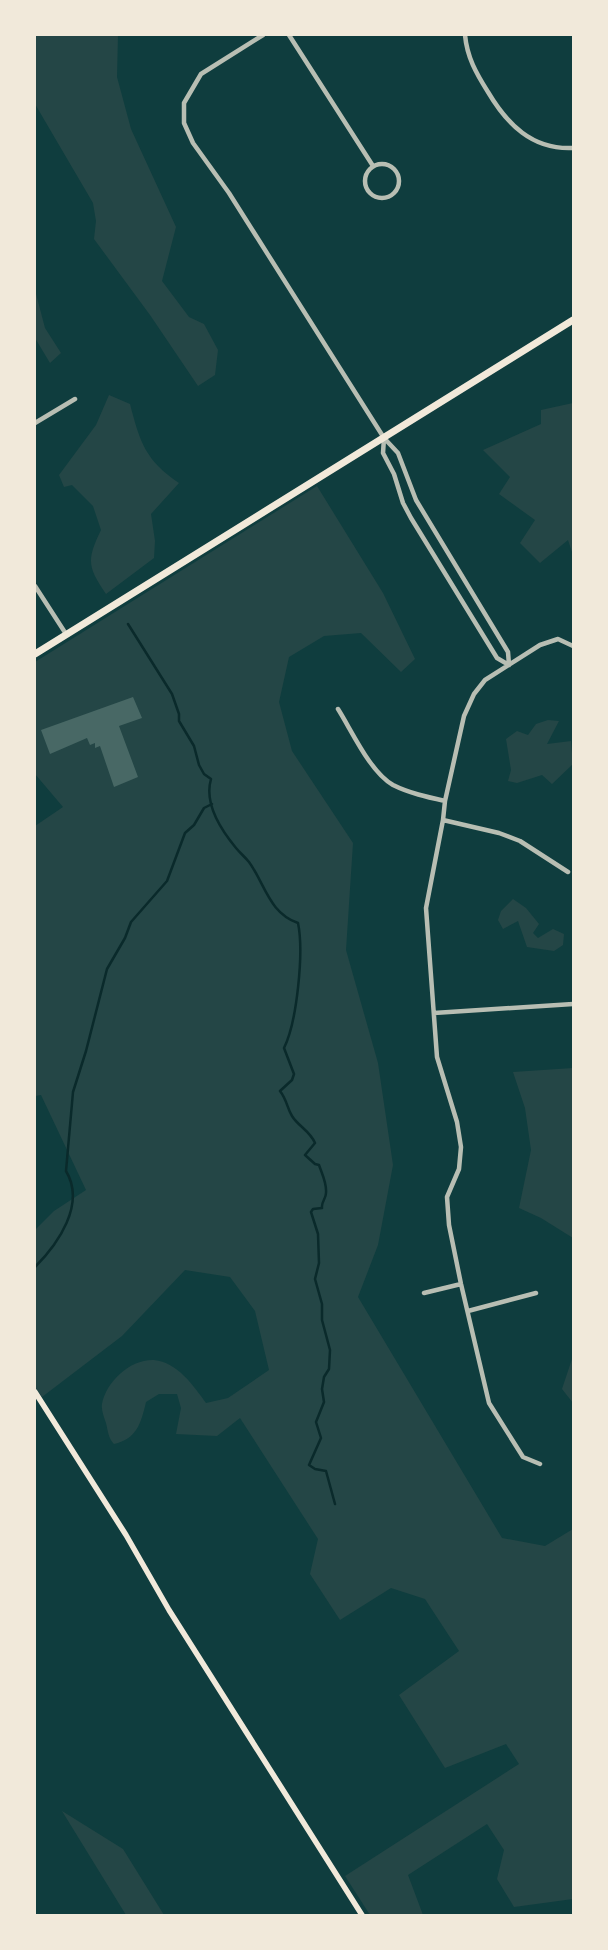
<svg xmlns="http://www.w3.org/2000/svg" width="608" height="1950" viewBox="0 0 608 1950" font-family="'PT Sans',sans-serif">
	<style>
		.green { fill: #244646 }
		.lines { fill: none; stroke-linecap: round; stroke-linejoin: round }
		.stream { stroke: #0a2a2b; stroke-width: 2.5 }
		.building { fill: #486865 }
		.minor { stroke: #b8beb3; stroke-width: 4.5 }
		.secondary { stroke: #f1e9da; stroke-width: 5.5 }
		.primary { stroke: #f1e9da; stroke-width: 7 }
	</style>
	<rect width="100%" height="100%" fill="#0f3d3e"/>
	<path class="green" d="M35,35H118L117,77L131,129L176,227L162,281L189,317L204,324L218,350L215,375L198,386L150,315L94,239L96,221L93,203L35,104Z
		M35,290L45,328L61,353L50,363L35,338Z
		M109,395L130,404C140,442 145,460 179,483L151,514L155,541L154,558L106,594C88,567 86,561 101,530L93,506L72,485L64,487L59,475L96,425Z
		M573,403V555L568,540L540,563L520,543L535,520L499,494L510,477L483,450L541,424V410Z
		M317,486L383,593L415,659L401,672L361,633L324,636L289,657L279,702L292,751L353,843L346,950L378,1063L393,1165L378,1245L358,1297L502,1538L545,1546L573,1529V1899L514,1907L497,1879L504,1850L487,1824L408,1875L423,1915H370L345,1876L519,1764L506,1744L445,1768L399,1695L459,1651L425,1599L391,1588L340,1620L310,1574L318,1539L240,1418L217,1436L176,1434L181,1408L177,1394H159L146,1402C141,1423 137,1439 114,1444C108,1438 108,1431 106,1423C104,1417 101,1410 102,1404C106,1382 130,1359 154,1360C177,1362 194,1386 206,1403L228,1398L269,1370L255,1311L230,1277L185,1270L122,1336L42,1397L35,1387V1230L54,1211L86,1190L41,1095L35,1096V826L63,807L35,774V662Z
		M548,720L559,721L547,744L571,741L573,764L552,784L542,775L517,783L508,781L511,770L506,739L517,731L528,735L536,724Z
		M513,899L526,908L539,924L533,933L538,938L553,929L564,934L563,945L554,951L527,947L518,921L503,929L498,920L501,911Z
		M573,1068V1238L541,1218L519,1208L531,1150L525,1108L513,1072Z
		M573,1356V1403L562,1389Z
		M62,1811L123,1849L164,1915H126Z"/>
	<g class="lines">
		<path class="stream" d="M128,624L172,694L179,714V721L194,746L199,765L204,774L211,779C204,803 221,830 236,848C240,853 245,857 249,862C265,884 269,913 298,923C304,952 297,1022 284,1048L294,1074L292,1080L280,1091C287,1100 287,1108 292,1116C298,1126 310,1131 315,1143L305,1155L315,1164L319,1165C322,1174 327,1183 326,1193C326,1199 321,1202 322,1208L313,1209L311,1212L318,1234L319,1263L315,1279L322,1304V1320L330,1350L329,1369L324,1377L322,1389L324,1402L316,1422L321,1438L309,1465L315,1469L326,1471L335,1504
			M35,1267C58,1244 86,1204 66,1171L73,1092L86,1051L107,969L125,938L131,922L167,881L185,833L194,825L204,808L212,804"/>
	</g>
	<path class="building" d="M133,697L142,718L119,726L138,777L114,787L100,746L95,748V743L90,745L87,738L50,754L41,730Z"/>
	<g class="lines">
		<path class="minor" d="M263,35L201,74L184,103V123L193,143L229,193L384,438L398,453L416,500L508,652L509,665
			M289,35L373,166
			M465,35C467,57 476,73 488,92C507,124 532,150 573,148
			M365 181a17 17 0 1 1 34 0a17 17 0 1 1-34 0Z
			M35,423L75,399
			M384,438L383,453L394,474L403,503L411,518L497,658L509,665
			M35,586L66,634
			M338,709C352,731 370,772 393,785C409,793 427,797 445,801
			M443,820L499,833L520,841L568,872
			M434,1013L573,1004
			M424,1293L461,1284
			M468,1311L536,1293
			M540,1464L523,1457L489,1403L461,1284L449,1225L447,1197L459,1169L461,1147L457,1122L437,1057L426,908L443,820L445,801L464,716L474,694L485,680L540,645L558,639L573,646"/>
		<path class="secondary" d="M35,1392L126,1535L169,1610L362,1915"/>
		<path class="primary" d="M35,654L573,320"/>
	</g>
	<rect width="608" height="1950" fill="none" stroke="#f1e9da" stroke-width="72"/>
</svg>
